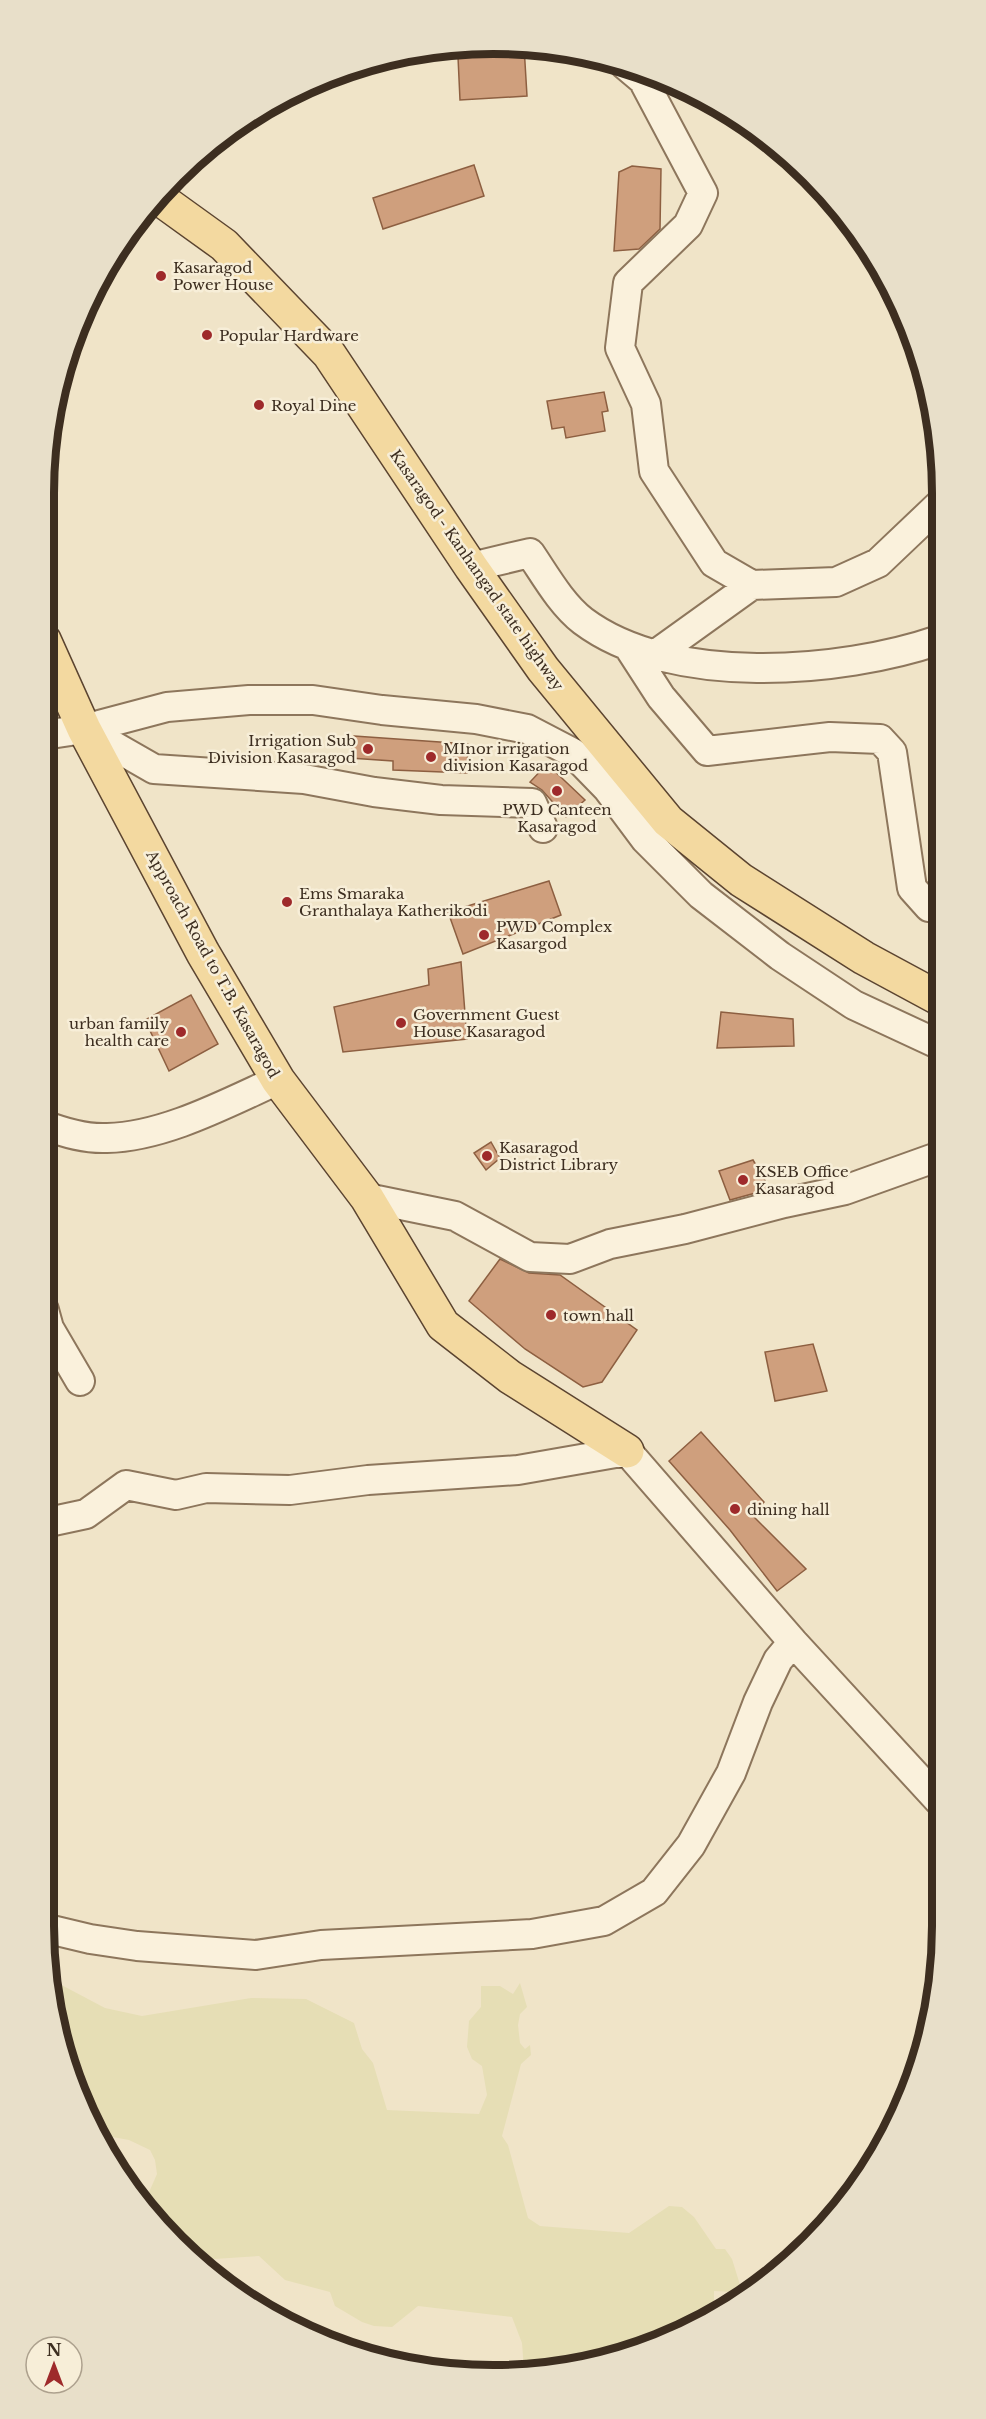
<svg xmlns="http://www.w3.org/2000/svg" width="986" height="2419" viewBox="0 0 986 2419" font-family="'Libre Baskerville',serif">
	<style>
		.farmland { fill: #e6deb5 }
		.building { fill: #cf9f7d; stroke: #8d5f41; stroke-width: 1.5 }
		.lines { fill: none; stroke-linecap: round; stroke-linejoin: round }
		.minor-casing { stroke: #8d765c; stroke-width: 32 }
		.major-casing { stroke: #5b4430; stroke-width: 36 }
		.minor { stroke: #faf1dc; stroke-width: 28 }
		.major { stroke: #f3d9a0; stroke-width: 33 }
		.poi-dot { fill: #9e2a2b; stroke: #f7eed8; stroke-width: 2 }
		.labels { text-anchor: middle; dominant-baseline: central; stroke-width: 5; stroke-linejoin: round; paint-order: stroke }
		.poi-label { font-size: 15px; fill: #3d2e20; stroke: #f7eed8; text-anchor: start }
		.street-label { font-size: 15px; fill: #3d2e20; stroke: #f7eed8 }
		.rim { fill: none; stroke: #3d2e20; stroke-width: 8 }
	</style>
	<rect width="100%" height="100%" fill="#f0e4c8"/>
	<path class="farmland" d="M52,1980L105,2008L142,2016L251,1998L306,1999L354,2023L362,2049L373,2063L387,2110L479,2114L487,2095L482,2066L472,2059L467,2047L469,2021L481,2007V1986H500L513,1994L520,1983L527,2007L520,2014L518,2025L520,2043L525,2049L530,2045L531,2055L521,2064L502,2136L508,2145L528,2218L540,2226L629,2233L669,2206L682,2207L694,2217L716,2249H725L732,2259L741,2288L733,2292L714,2291V2317L580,2367L524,2369L522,2343L512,2317L418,2306L392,2327L374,2326L362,2322L335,2306L330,2292L285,2280L259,2256L214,2259L189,2250L155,2222L143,2206L157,2174L155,2160L150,2150L129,2140L96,2134L67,2071Z"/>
	<path class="building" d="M524,46L527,96L460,100L458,57L491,55L494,47Z
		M474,165L484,196L383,229L373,198Z
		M632,166L661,169L660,229L639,249L614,251L619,172Z
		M604,392L608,411L602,412L605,431L566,438L564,427L552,429L547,401Z
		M354,736L468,744L467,773L393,770V761L350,758Z
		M547,764L585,800L566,817L542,790L530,782Z
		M549,881L561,915L463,954L448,912Z
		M461,962L467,1039L343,1052L334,1007L429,985L428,969Z
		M191,995L218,1044L169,1071L145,1020Z
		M721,1012L793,1019L794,1046L717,1048Z
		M491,1142L500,1158L486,1170L474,1153Z
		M753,1160L770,1189L730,1200L719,1171Z
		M500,1259L529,1273L560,1275L637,1330L602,1382L583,1387L525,1349L469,1301Z
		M813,1344L827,1391L775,1401L765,1352Z
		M701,1432L764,1502L753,1516L806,1569L777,1591L730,1530L669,1461Z"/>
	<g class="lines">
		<g class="minor-casing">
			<path id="minor" d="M624,64L643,80L703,193L688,225L628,283L620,348L646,404L654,471L714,563L752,585L836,582L878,563L939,505
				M471,567L530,553C545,575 561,604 583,621C671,687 840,674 939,640
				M628,646L661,697L707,751L830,737L880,739L892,752L912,888L929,907L940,908
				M656,654L752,585
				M84,729L154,769L304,779L374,792L441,800L532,803L543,828
				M44,735L84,729L167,707L249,700H313L382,710L476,719L527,729L573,753L607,788L645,839L701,895L780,956L854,1005L940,1045
				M44,1125C62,1132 87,1139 107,1138C164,1137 227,1103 278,1080
				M367,1198L455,1216L530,1257L570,1259L610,1244L685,1229L784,1203L845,1190L940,1156
				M44,1310L49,1328L80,1381
				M44,1523L86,1514L126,1485L176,1495L206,1488L290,1490L368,1480L518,1470L627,1451L793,1642L942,1804
				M44,1928L90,1939L137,1946L256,1955L321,1945L532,1934L604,1921L654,1892L691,1845L731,1773L758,1702L778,1660L793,1642"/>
		</g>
		<g class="major-casing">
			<path id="major" d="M156,196L224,245L329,354L471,567L543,669L668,821L741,880L864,958L940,999
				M44,640L84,729L203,953L278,1080L367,1198L443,1325L510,1377L627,1451"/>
		</g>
		<use href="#minor" class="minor"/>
		<use href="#major" class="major"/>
	</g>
	<g class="poi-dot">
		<circle cx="161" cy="276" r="6"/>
		<circle cx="207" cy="335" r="6"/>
		<circle cx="259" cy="405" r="6"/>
		<circle cx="368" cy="749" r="6"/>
		<circle cx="431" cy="757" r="6"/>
		<circle cx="557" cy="791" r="6"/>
		<circle cx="287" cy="902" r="6"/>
		<circle cx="484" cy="935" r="6"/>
		<circle cx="401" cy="1023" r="6"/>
		<circle cx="181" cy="1032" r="6"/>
		<circle cx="487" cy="1156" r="6"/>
		<circle cx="743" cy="1180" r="6"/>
		<circle cx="551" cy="1315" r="6"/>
		<circle cx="735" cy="1509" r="6"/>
	</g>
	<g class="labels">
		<g class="poi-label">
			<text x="173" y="267">Kasaragod<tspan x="173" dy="17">Power House</tspan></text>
			<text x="219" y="335">Popular Hardware</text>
			<text x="271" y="405">Royal Dine</text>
			<text x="356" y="740" text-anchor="end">Irrigation Sub<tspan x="356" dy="17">Division Kasaragod</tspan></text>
			<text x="443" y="748">MInor irrigation<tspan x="443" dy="17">division Kasaragod</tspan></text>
			<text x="557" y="809" text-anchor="middle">PWD Canteen<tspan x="557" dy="17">Kasaragod</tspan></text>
			<text x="299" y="893">Ems Smaraka<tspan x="299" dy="17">Granthalaya Katherikodi</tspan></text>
			<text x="496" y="926">PWD Complex<tspan x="496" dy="17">Kasargod</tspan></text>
			<text x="413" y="1014">Government Guest<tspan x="413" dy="17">House Kasaragod</tspan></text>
			<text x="169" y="1023" text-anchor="end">urban family<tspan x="169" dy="17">health care</tspan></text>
			<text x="499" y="1147">Kasaragod<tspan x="499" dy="17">District Library</tspan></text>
			<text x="755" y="1171">KSEB Office<tspan x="755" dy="17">Kasaragod</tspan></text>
			<text x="563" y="1315">town hall</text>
			<text x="747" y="1509">dining hall</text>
		</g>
		<g class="street-label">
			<text transform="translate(477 570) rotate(55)">Kasaragod - Kanhangad state highway</text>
			<text transform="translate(213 964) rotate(61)">Approach Road to T.B. Kasaragod</text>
		</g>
	</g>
	<path d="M0 0H986V2419H0ZM493 54H493A439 439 0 0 1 932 493V1926A439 439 0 0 1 493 2365H493A439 439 0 0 1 54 1926V493A439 439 0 0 1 493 54Z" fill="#e8dfc9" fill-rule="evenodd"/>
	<path class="rim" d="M493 54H493A439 439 0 0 1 932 493V1926A439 439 0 0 1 493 2365H493A439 439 0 0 1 54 1926V493A439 439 0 0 1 493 54Z"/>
	<g transform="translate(54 2365)"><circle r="28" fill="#f7eed8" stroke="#ada18e" stroke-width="1.5"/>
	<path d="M0-4.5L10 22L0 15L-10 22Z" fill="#9e2a2b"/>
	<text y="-9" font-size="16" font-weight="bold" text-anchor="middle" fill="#3d2e20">N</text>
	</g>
</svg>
